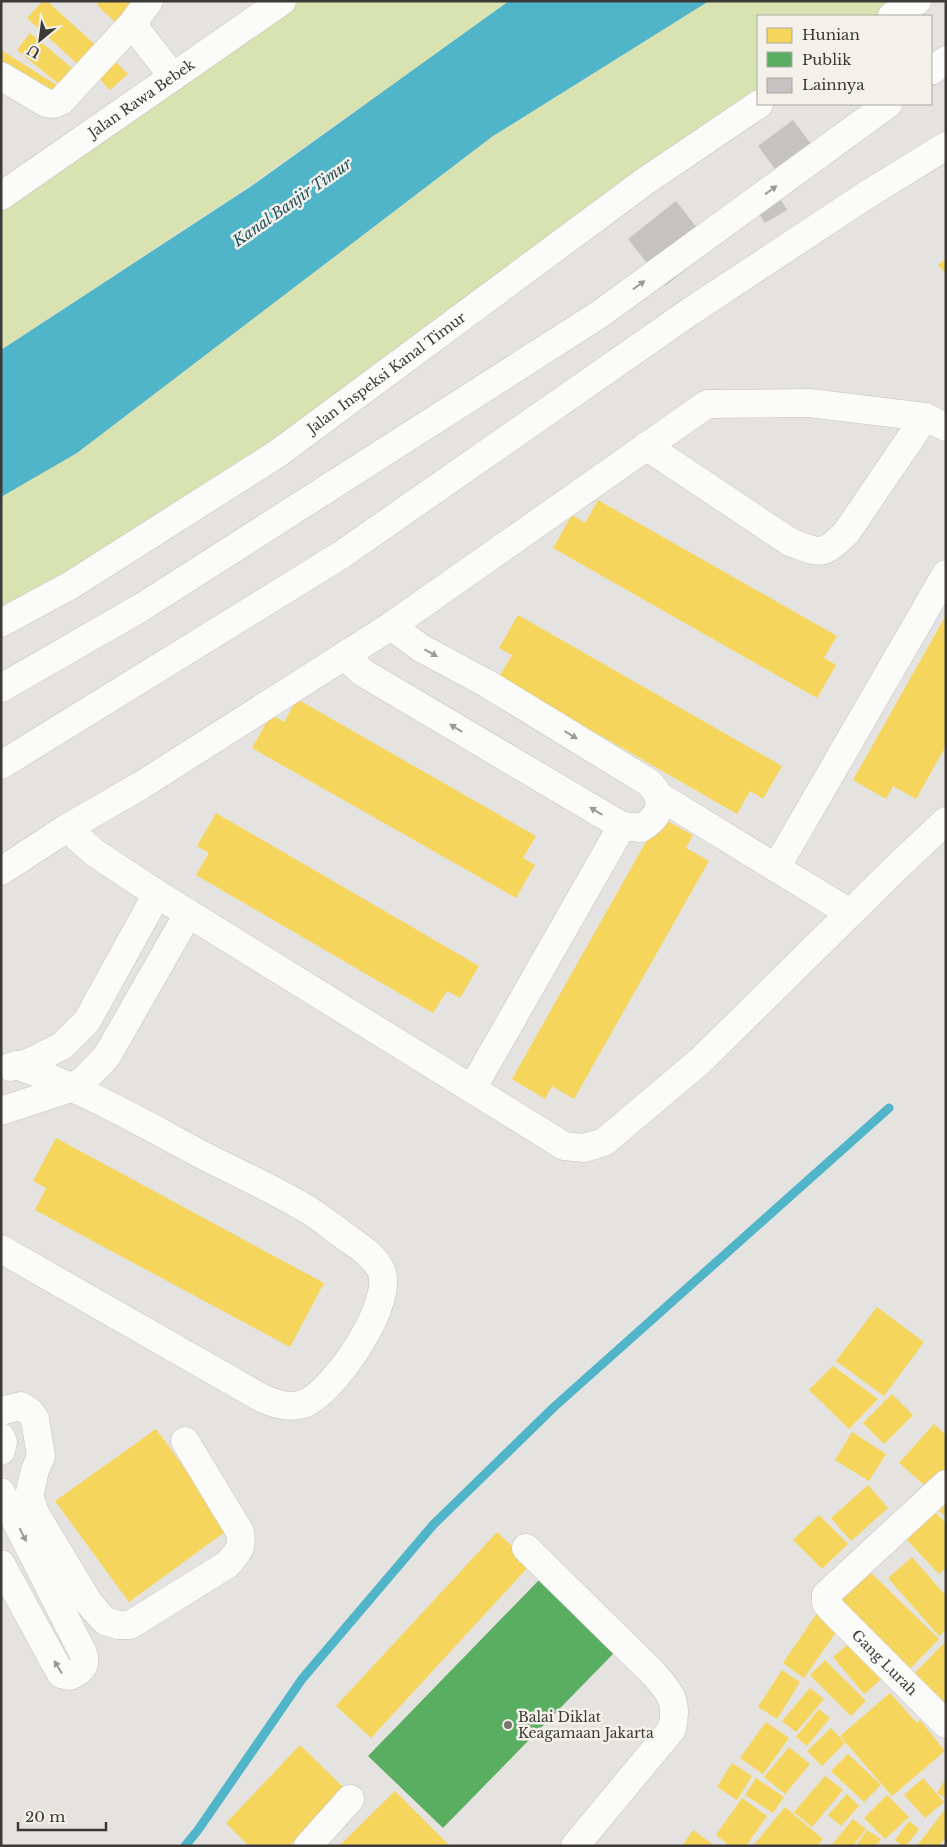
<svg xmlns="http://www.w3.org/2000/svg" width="947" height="1847" viewBox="0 0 947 1847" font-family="'Libre Baskerville',serif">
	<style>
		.green { fill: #d8e3b1 }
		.water { fill: #50b5c9 }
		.homes { fill: #f6d55c }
		.public { fill: #5aae61 }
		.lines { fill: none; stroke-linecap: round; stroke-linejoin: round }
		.stream { stroke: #50b5c9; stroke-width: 9 }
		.building { fill: #c5c3c2 }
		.minor-casing { stroke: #c2c1be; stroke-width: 29 }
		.minor { stroke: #fbfbfa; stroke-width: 28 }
		.oneway { fill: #9b9a98 }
		.poi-dot { fill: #767572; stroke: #f4f1ea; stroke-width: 2 }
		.labels { text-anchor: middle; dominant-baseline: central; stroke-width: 5; stroke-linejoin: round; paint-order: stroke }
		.street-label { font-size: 14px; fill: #3b3a37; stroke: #f4f1ea }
		.poi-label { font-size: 14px; fill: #3b3a37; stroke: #f4f1ea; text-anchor: start }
		.water-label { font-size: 15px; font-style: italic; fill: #1e515f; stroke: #f4f1ea }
	</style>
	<rect width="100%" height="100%" fill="#e5e3df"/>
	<path class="green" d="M282,1H516L352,113L238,194L1,350V196Z
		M709,1H917L892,16H758V104L277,454L1,623V497L77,453L493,136Z"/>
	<path class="water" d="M509,1H709L493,136L77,453L1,497V350L250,187Z"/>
	<path class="homes" d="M43,1H47L101,50L83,69L27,18Z
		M100,1H131L134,4L116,23L97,5Z
		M30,33L78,73L65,89L17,50Z
		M1,50L58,86L49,100L1,70Z
		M115,61L128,74L110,90L98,77Z
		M946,258V274L938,265Z
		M598,500L837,636L824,658L836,665L817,698L553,548L572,515L585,523Z
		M518,615L782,766L763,799L750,791L737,814L499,677L512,655L499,648Z
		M946,615V746L916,799L893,786L886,799L853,780Z
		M297,699L536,836L523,858L535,865L516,898L252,748L271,715L284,722Z
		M216,813L479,966L460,998L447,991L433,1013L196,875L209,853L197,846Z
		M660,817L693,835L686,848L709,861L574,1099L552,1086L545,1099L512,1079Z
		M56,1138L324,1283L290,1347L35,1210L46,1188L33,1181Z
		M877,1307L924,1342L884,1396L836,1361Z
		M833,1366L878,1399L849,1429L809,1390Z
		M892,1394L913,1415L884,1444L863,1423Z
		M934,1424L946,1435V1471L929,1489L899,1463Z
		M156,1429L229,1529L129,1602L55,1501Z
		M852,1432L886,1454L869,1481L835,1460Z
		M868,1485L888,1508L851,1541L831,1518Z
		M946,1501V1518L937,1508Z
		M935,1512L946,1523V1568L939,1574L906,1539Z
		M819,1515L848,1544L822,1569L793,1540Z
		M497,1532L531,1564L371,1738L336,1706Z
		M912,1557L946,1596V1630L939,1636L888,1578Z
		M866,1568L939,1639L905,1674L832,1603Z
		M817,1613L839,1628L804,1678L783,1663Z
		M852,1641L883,1678L864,1694L833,1657Z
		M946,1641V1703L940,1709L909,1679Z
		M825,1660L866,1701L851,1716L810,1675Z
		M782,1670L800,1682L777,1719L758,1707Z
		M810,1688L824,1699L796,1732L782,1721Z
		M890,1693L917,1723L920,1720L945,1751L892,1796L840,1736Z
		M819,1709L830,1718L807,1746L796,1737Z
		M766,1722L789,1738L763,1774L740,1758Z
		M831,1728L845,1743L822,1766L807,1751Z
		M300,1745L344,1788L289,1846H249L226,1823Z
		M789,1747L810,1764L785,1794L764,1777Z
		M848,1754L881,1785L864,1802L831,1771Z
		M732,1763L752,1776L737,1800L717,1787Z
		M825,1776L843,1790L812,1827L794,1812Z
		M756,1778L784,1797L773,1813L745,1795Z
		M923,1778L944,1802L925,1818L904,1795Z
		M946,1778V1798L937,1793Z
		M395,1791L450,1846H339Z
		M847,1794L859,1806L841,1826L828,1815Z
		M887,1795L909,1817L885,1839L864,1818Z
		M742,1798L767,1816L746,1846H730L716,1835Z
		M785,1807L823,1839L817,1846H753Z
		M946,1808V1837L939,1846H917Z
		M853,1819L866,1829L853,1846H831Z
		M909,1821L919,1829L906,1846H902L895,1840Z
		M693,1830L715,1846H682Z
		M867,1830L881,1839L876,1846H856Z"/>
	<path class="public" d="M539,1580L614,1653L443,1828L368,1756Z"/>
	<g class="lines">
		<path class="stream" d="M185,1846L198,1830L302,1679L433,1525L554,1407L889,1108"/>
	</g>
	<path class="building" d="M793,120L827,165L792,192L758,146Z
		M769,180L787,210L765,223L747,194Z
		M676,201L713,248L665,286L628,239Z"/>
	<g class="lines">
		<g class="minor-casing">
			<g id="minor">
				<path d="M892,16L917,1"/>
				<path d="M132,24L173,77"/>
				<path d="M931,71L946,60"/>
				<path d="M1,76L46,103L54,104L61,101L132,24L149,1"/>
				<path id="s1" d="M1,196L282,1"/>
				<path d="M946,427L925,417L809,403L707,404L391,626L140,786L67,828L95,853L157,894L564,1146L584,1148L604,1142L700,1061L899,865L946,821"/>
				<path d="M646,446L790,542C821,553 821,557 846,533L925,417"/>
				<path id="s2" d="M1,623L71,585L277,454L644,182L759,104"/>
				<path d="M345,656L362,672L622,826L641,828C662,816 666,798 648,782L486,683L421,648L391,626"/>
				<path d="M1,688L142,607L600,314L888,104"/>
				<path d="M1,765L341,555L691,311L868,194L946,146"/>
				<path d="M659,796L850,913"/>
				<path d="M776,868L946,574"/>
				<path d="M1,871L67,828"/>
				<path d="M10,1067L28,1063L62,1046L87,1021L157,894"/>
				<path d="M472,1089L622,826"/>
				<path d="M1,1111L71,1088L85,1079L107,1056L188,914"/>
				<path d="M1,1249L260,1397C273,1403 288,1409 303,1404C334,1393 398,1299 380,1268C371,1253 357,1245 343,1235C332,1227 321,1218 310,1211C277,1191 240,1174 206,1157C144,1124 82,1088 16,1065"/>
				<path d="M1,1411L21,1406L30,1412L35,1419L41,1456L35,1470L29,1496L36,1515L89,1603L105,1621L118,1625H130L228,1564C238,1551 243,1549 240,1532L185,1441"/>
				<path d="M1,1437L3,1442L1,1451"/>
				<path id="s3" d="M946,1484L826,1595V1603L830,1608L946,1724"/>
				<path d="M1,1492L83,1653C87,1666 82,1670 70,1676L61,1674L1,1564"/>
				<path d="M526,1548L653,1673C671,1693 678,1702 672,1729L575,1846"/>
				<path d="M308,1846L350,1799"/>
			</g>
		</g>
		<use href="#minor" class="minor"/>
	</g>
	<defs><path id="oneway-solid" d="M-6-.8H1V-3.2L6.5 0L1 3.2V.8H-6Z" transform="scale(1.25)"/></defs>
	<g class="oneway">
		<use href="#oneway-solid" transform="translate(771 190) rotate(-36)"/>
		<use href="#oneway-solid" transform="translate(639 285) rotate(-36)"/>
		<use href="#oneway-solid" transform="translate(431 653) rotate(29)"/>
		<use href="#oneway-solid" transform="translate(456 728) rotate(-149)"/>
		<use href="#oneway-solid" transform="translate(571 735) rotate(31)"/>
		<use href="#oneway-solid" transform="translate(596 811) rotate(-149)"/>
		<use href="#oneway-solid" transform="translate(23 1535) rotate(63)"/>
		<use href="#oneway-solid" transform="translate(58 1667) rotate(-122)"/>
	</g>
	<circle class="poi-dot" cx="508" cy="1725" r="5"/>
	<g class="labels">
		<g class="street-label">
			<text stroke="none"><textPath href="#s1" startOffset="171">Jalan Rawa Bebek</textPath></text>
			<text stroke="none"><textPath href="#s2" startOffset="460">Jalan Inspeksi Kanal Timur</textPath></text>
			<text stroke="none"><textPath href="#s3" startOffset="255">Gang Lurah</textPath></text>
		</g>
		<g class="poi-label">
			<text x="518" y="1717">Balai Diklat<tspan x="518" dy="16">Keagamaan Jakarta</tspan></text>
		</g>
		<g class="water-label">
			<text transform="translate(292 202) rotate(-35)">Kanal Banjir Timur</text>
		</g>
	</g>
	<rect width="947" height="1847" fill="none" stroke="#3b3a37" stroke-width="5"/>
	<rect x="757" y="15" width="175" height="90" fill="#f4f1ea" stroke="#aaa8a2"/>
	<rect x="767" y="28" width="25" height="15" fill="#f6d55c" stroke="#aaa8a2"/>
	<text x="802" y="40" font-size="15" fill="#3b3a37">Hunian</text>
	<rect x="767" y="52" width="25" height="15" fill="#5aae61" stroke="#aaa8a2"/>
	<text x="802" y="65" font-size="15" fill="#3b3a37">Publik</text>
	<rect x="767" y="78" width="25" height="15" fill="#c5c3c2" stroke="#aaa8a2"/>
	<text x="802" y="90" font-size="15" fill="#3b3a37">Lainnya</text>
	<g transform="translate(40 40) rotate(209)" stroke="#f4f1ea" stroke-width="4" paint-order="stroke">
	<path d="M0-4L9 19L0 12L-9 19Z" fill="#3b3a37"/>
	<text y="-8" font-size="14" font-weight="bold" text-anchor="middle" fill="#3b3a37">U</text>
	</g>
	<path d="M18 1822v8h88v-8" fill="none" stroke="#3b3a37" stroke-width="2.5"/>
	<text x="25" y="1822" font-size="15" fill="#3b3a37" stroke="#f4f1ea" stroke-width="4" paint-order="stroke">20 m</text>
</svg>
